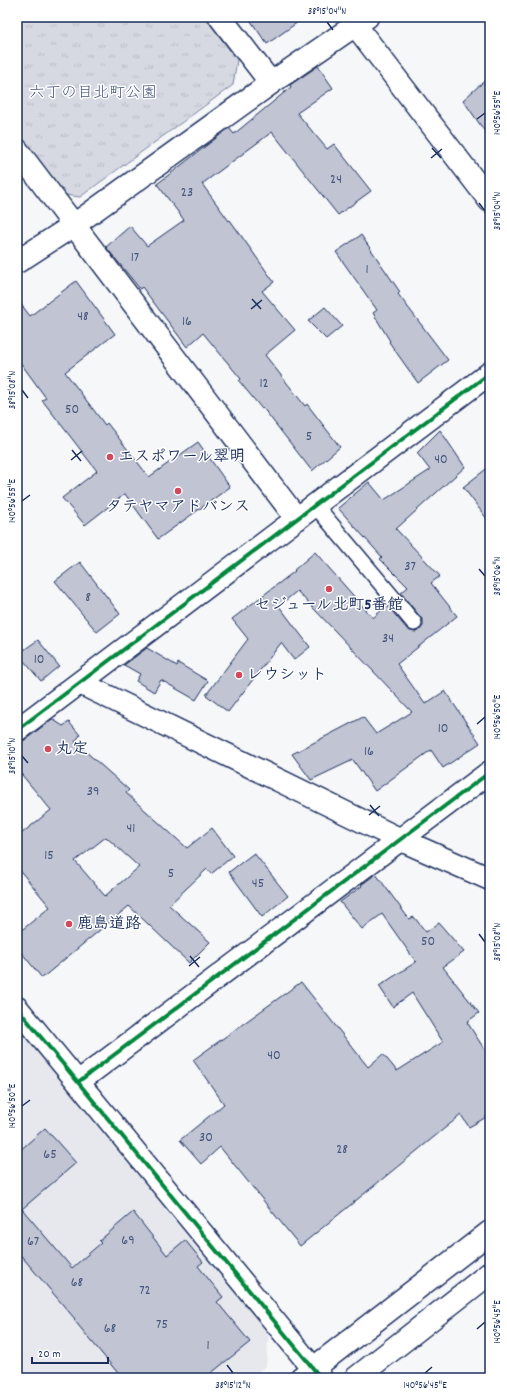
<svg xmlns="http://www.w3.org/2000/svg" width="507" height="1395" viewBox="0 0 507 1395" font-family="Dekko,'Klee One',sans-serif">
	<style>
		.built { fill: #e6e8ee }
		.park { fill: url(#park-tufts); stroke: #7884a0 }
		.building { fill: #c0c4d3; stroke: #1b2f5e; fill-rule: evenodd }
		.lines { fill: none; stroke-linecap: round; stroke-linejoin: round }
		.lane-casing { stroke: #1b2f5e; stroke-width: 18 }
		.street-casing { stroke: #1b2f5e; stroke-width: 25 }
		.secondary-casing { stroke: #1b2f5e; stroke-width: 25 }
		.lane { stroke: #fff; stroke-width: 15 }
		.street { stroke: #fff; stroke-width: 22 }
		.secondary { stroke: #fff; stroke-width: 22 }
		.cycleway-casing { stroke: #fff; stroke-width: 6 }
		.cycleway { stroke: #00873e; stroke-width: 4 }
		.ticks { fill: none; stroke: #1b2f5e; stroke-width: 1.5 }
		.poi-dot { fill: #d1495b; stroke: #fff; stroke-width: 1.5 }
		.labels { text-anchor: middle; dominant-baseline: central; stroke-width: 3; stroke-linejoin: round; paint-order: stroke }
		.number-label { font-size: 14px; fill: #44547b }
		.park-label { font-size: 16px; fill: #4a5a7f; stroke: #fff }
		.poi-label { font-size: 16px; font-weight: bold; fill: #1b2f5e; stroke: #fff; text-anchor: start }
		.neatline { fill: none; stroke: #1b2f5e; stroke-width: 1.5 }
		.ticks-label { font-size: 10px; text-anchor: middle; fill: #1b2f5e }
	</style>
	<defs>
		<pattern id="park-tufts" width="24" height="20" patternUnits="userSpaceOnUse"><rect width="24" height="20" fill="#d6d9e2"/><path d="M3 7l-1-3M5 7V3M7 7l1-3M15 17l-1-3M17 17v-4M19 17l1-3" fill="none" stroke="#b7bbc4"/></pattern>
	</defs>
	<rect width="100%" height="100%" fill="#f6f7f9"/>
	<filter id="ink" filterUnits="userSpaceOnUse"><feTurbulence type="fractalNoise" baseFrequency=".025" numOctaves="2"/><feDisplacementMap in="SourceGraphic" scale="8" xChannelSelector="R" yChannelSelector="G"/><feConvolveMatrix kernelMatrix="1 2 1 2 8 2 1 2 1" color-interpolation-filters="sRGB"/></filter>
	<g filter="url(#ink)">
		<path class="built" d="M17,1026L269,1332L266,1366L250,1378H17Z"/>
		<path class="park" d="M18,17H205L237,60L233,85L80,197L65,195L17,131Z"/>
		<path class="building" d="M248,17H305L267,44Z
			M318,66L333,88L297,113L327,149L334,144L371,191L338,215L272,132L202,184L229,221L230,220L274,282L262,291L295,330L265,355L305,406L307,404L340,447L312,471L263,408L262,409L239,381L241,379L203,333L187,347L142,287L140,289L106,247L130,226L147,246L184,220L157,184L229,128L234,134L291,87L290,85Z
			M490,76V139L463,100Z
			M361,235L400,292L398,294L448,360L418,383L389,342L390,341L373,313L377,310L336,252Z
			M76,281L115,334L65,372L105,425L107,423L149,477L198,442L230,487L158,539L125,494L85,525L62,498L97,471L42,400L46,398L17,358V299L30,316Z
			M325,307L342,326L326,339L308,321Z
			M440,430L465,467L396,529L440,576L431,583L457,616L397,664L425,704L445,691L480,743L443,768L431,750L375,791L353,760L311,780L292,754L363,717L376,734L412,712L297,591L279,606L310,647L294,660L281,643L228,712L206,695L248,639L232,619L295,571L294,570L315,552L373,618L387,605L407,629L411,631L415,632L420,630L423,626V621L421,618L401,593L408,587L380,559L382,557L338,508L369,482L384,500L430,470L417,453Z
			M490,466V523L463,487Z
			M80,562L120,614L97,632L55,581Z
			M38,640L59,666L41,681L18,654Z
			M147,648L177,666L178,663L208,681L196,700L161,680L154,692L136,681L140,674L124,665Z
			M52,719L63,726L69,722L80,735L75,742L129,790L126,793L187,848L212,828L233,856L211,874L207,869L169,905L210,942L189,963L129,906L42,978L17,947V934L50,907L17,867V837L51,810L17,769V742L25,740ZM106,837L139,867L105,896L75,861Z
			M254,853L288,896L262,917L229,872Z
			M376,874L409,919L414,917L426,932L439,923L464,952L443,967L479,1013L467,1022L490,1058V1115L469,1127L461,1115L300,1246L220,1147L201,1164L180,1140L224,1104L193,1060L301,982L368,1067L383,1054L397,1071L443,1042L412,993L393,1007L379,986L416,962L382,914L362,929L340,902L362,886L361,885Z
			M45,1128L76,1163L22,1209L72,1268L101,1243L99,1241L133,1212L167,1255L185,1240L203,1262L198,1266L223,1297L217,1302L250,1342L205,1378H122L74,1320L75,1319L17,1251V1153Z"/>
		<g class="lines">
			<g class="lane-casing">
				<path id="lane" d="M315,505L414,623"/>
			</g>
			<g class="street-casing">
				<path id="street" d="M220,17L271,83
					M356,26L490,201
					M17,150L297,519
					M17,262L74,225L271,83L367,17
					M80,683L401,840L490,879
					M17,730L490,373
					M17,1008L321,1378
					M78,1082L490,772"/>
			</g>
			<g class="secondary-casing">
				<path id="secondary" d="M301,1378L490,1232
					M356,1378L490,1273"/>
			</g>
			<use href="#lane" class="lane"/>
			<use href="#street" class="street"/>
			<use href="#secondary" class="secondary"/>
			<g class="cycleway-casing">
				<path id="cycleway" d="M17,730L490,373
					M17,1008L321,1378
					M78,1082L490,772"/>
			</g>
			<use href="#cycleway" class="cycleway"/>
		</g>
	</g>
	<path class="ticks" d="M327,22L333,30M477,119L485,113M432,148L441,158M431,158L442,149M479,203L485,211M252,299L261,309M251,309L262,300M22,390L28,398M72,450L81,461M71,460L82,451M22,501L30,495M479,569L485,576M477,724L485,717M22,756L28,763M370,805L379,816M369,815L380,806M479,934L485,942M190,956L199,967M189,966L200,957M22,1106L30,1100M477,1329L485,1322M227,1365L233,1373M425,1373L432,1367"/>
	<g class="poi-dot">
		<circle cx="110" cy="457" r="4"/>
		<circle cx="178" cy="491" r="4"/>
		<circle cx="329" cy="589" r="4"/>
		<circle cx="239" cy="675" r="4"/>
		<circle cx="48" cy="749" r="4"/>
		<circle cx="69" cy="924" r="4"/>
	</g>
	<g class="labels">
		<g class="number-label">
			<text x="336" y="180">24</text>
			<text x="187" y="193">23</text>
			<text x="135" y="258">17</text>
			<text x="367" y="270">1</text>
			<text x="83" y="317">48</text>
			<text x="187" y="322">16</text>
			<text x="264" y="384">12</text>
			<text x="72" y="410">50</text>
			<text x="309" y="437">5</text>
			<text x="441" y="460">40</text>
			<text x="410" y="567">37</text>
			<text x="88" y="598">8</text>
			<text x="388" y="639">34</text>
			<text x="39" y="660">10</text>
			<text x="443" y="729">10</text>
			<text x="369" y="752">16</text>
			<text x="93" y="792">39</text>
			<text x="131" y="829">41</text>
			<text x="49" y="856">15</text>
			<text x="171" y="874">5</text>
			<text x="258" y="884">45</text>
			<text x="428" y="942">50</text>
			<text x="274" y="1056">40</text>
			<text x="206" y="1138">30</text>
			<text x="342" y="1150">28</text>
			<text x="50" y="1155">65</text>
			<text x="128" y="1241">69</text>
			<text x="33" y="1242">67</text>
			<text x="77" y="1283">68</text>
			<text x="145" y="1291">72</text>
			<text x="162" y="1325">75</text>
			<text x="110" y="1329">68</text>
			<text x="208" y="1346">1</text>
		</g>
		<g class="park-label">
			<text x="93" y="93">六丁の目北町公園</text>
		</g>
		<g class="poi-label">
			<text x="118" y="457">エスポワール翠明</text>
			<text x="178" y="507" text-anchor="middle">タテヤマアドバンス</text>
			<text x="329" y="605" text-anchor="middle">セジュール北町5番館</text>
			<text x="247" y="675">レウシット</text>
			<text x="56" y="749">丸定</text>
			<text x="77" y="924">鹿島道路</text>
		</g>
	</g>
	<rect width="507" height="1395" fill="none" stroke="#fff" stroke-width="44"/>
	<path d="M32 1357v6h76v-6" fill="none" stroke="#1b2f5e" stroke-width="2"/>
	<text x="38" y="1357" font-size="12" fill="#1b2f5e" stroke="#ffffff" stroke-width="3" paint-order="stroke">20 m</text>
	<rect x="22" y="22" width="463" height="1351" class="neatline"/>
	<g class="ticks-label">
		<text x="327" y="14">38°15'04"N</text>
		<text transform="translate(496 113) rotate(-90)" y="4">140°56'55"E</text>
		<text transform="translate(496 211) rotate(-90)" y="4">38°15'04"N</text>
		<text transform="translate(11 390) rotate(-90)" y="4">38°15'08"N</text>
		<text transform="translate(11 501) rotate(-90)" y="4">140°56'55"E</text>
		<text transform="translate(496 576) rotate(-90)" y="4">38°15'06"N</text>
		<text transform="translate(496 717) rotate(-90)" y="4">140°56'50"E</text>
		<text transform="translate(11 756) rotate(-90)" y="4">38°15'10"N</text>
		<text transform="translate(496 942) rotate(-90)" y="4">38°15'08"N</text>
		<text transform="translate(11 1106) rotate(-90)" y="4">140°56'50"E</text>
		<text transform="translate(496 1322) rotate(-90)" y="4">140°56'45"E</text>
		<text x="233" y="1388">38°15'12"N</text>
		<text x="425" y="1388">140°56'45"E</text>
	</g>
</svg>
